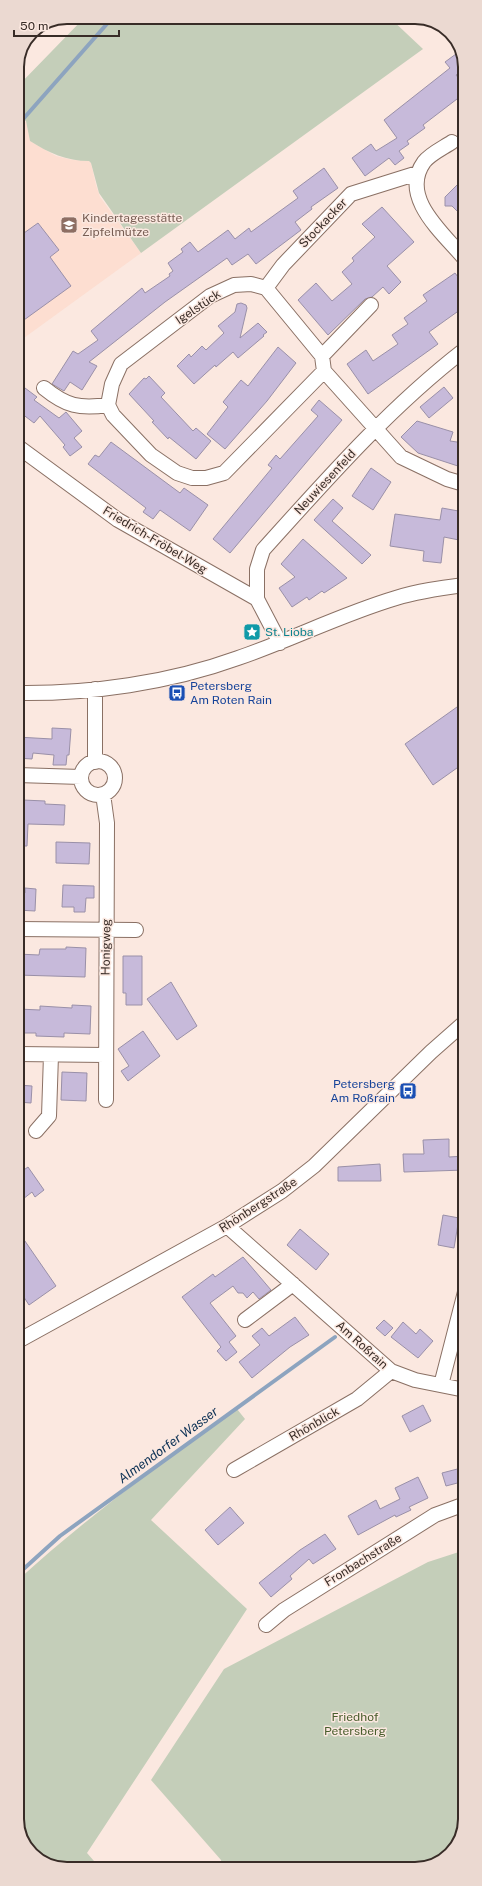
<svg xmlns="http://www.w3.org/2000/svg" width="482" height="1886" viewBox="0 0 482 1886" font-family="'Public Sans',sans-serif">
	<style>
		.built { fill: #fdded1 }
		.green { fill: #c4ceb9 }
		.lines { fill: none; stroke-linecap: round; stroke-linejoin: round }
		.stream { stroke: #8da4bf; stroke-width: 4 }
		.building { fill: #c7bada; stroke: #9a90a8 }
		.minor-casing { stroke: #8a7064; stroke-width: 16 }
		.minor { stroke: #fff; stroke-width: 14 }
		.labels { text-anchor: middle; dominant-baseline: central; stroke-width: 3; stroke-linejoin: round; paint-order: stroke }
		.education-label { font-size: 12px; fill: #785e54; stroke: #fbe8e0; text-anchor: start }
		.street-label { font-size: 12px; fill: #382c27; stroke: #fbe8e0 }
		.culture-label { font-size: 12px; fill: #0d838f; stroke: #fbe8e0; text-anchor: start }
		.transit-label { font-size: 12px; fill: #164399; stroke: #fbe8e0; text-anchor: start }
		.park-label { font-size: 12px; fill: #495e2d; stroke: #fbe8e0 }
		.water-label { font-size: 13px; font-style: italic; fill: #0a2f53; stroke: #fbe8e0 }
		.rim { fill: none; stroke: #382c27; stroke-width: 2 }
	</style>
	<rect width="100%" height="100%" fill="#fbe8e0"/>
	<path class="built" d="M26,121L30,141L56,156L73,160L89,161L91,163L96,185L100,197L141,253L17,343V132Z"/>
	<path class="green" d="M85,17H389L423,49L141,253L99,193L91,163L89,161C66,161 49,153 30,141L26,121L19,117L17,118V87Z
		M237,1409L245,1419L151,1520L247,1609L87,1853L101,1869H64L34,1856L18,1828V1580C86,1518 162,1462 237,1409Z
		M465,1550V1819L453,1852L424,1868L222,1869L221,1860L151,1780L224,1669L428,1562Z"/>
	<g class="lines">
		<path class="stream" d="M17,126L113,17
			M18,1574L60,1536L335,1337"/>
	</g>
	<path class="building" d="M460,51L464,58V69L456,75L464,85V109L457,99L423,125L425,128L407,141L409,144L399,151L404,158L395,165L389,158L365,176L352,158L371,144L376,151L397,138L384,120L450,68L445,62Z
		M324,168L338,188L311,207L312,209L295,222L301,230L256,264L248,254L232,265L227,258L165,302L89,362L97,366L82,390L70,382L64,391L52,384L73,351L78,354L98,340L91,331L142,288L145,293L170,276L169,274L173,271L168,263L183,252L181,249L190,242L198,252L228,230L235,239L249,228L251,232L298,198L293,191Z
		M459,183L464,188V218L452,206H445V197Z
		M382,207L414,242L387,266L401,282L389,294L383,287L372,297L365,299L328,335L298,300L316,283L332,301L352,284L342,272L354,261L352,258L375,237L362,224Z
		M38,223L59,250L50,257L71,286L17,325V261L22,257L17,250V238Z
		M455,273L464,285L458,289L464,297V307L429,332L438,344L368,394L347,364L366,350L373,361L398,344L392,335L408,324L404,318L427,301L423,295Z
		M241,303L246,305L247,308L240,338L258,323L267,332L263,335L264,336L238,358L233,352L216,367L215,365L194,384L177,366L189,354L191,357L202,346L206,350L224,333L218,326L235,312L237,304Z
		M278,347L296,363L267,401L225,449L207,434L228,407L223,402L241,380L248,386Z
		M149,376L165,393L161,397L193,431L196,428L211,441L196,459L169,437L168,439L152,422L154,421L129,394L144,378L146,379Z
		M17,382L37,397L34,400L59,418L66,412L82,431L74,438L82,447L70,456L63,447L65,445L40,416L34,423L17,410Z
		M444,387L453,398L429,418L420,407Z
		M319,400L342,420L230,553L213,539L272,468L268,465L276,455L280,459L318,416L311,410Z
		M417,421L453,432L450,441L464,443V468L418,453L401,437Z
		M111,442L180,493L184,488L208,505L190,531L160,510L153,519L143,512L146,508L88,464L95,455L99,457Z
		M371,468L391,482L373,510L352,496Z
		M333,499L343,508L332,521L371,555L362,564L314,520Z
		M442,508L464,512V541L444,537L441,563L423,561L424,551L390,546L395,514L440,520Z
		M303,539L347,578L324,593L322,591L309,600L307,597L292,607L279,588L295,577L281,564Z
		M464,702V763L433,785L405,744Z
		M52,728L71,729L69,755H67L66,765H53L54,755L33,753L32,759L17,758V737L52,739Z
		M23,800L45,801V804L65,805L64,825L28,824L27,846H17V805L23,806Z
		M56,842L90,843L89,864L56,863Z
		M63,885L94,886V898H86L85,912H74V907H62Z
		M25,888L36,889L35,911L17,910V892L25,893Z
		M66,947L86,948L85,977L17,975V954L39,955L40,949H66Z
		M123,956H142V1005H126V993H123Z
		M171,982L197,1026L177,1040L147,999Z
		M72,1005L91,1006L90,1034L64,1033V1037L36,1036V1033H18V1009L40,1010V1006L72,1008Z
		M143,1031L160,1056L128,1081L121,1071L129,1066L118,1049Z
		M62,1072L87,1073L86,1101L61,1100Z
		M18,1085L32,1086L31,1103L18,1102Z
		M449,1139V1157L465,1156V1170L404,1172L403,1154H424L423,1140Z
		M380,1164L381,1181H338V1167Z
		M28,1167L44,1190L35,1197L32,1192L23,1199L18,1192V1174Z
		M443,1215L459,1218L454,1248L438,1245Z
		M300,1229L329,1254L316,1270L287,1245Z
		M18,1231L56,1286L29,1305L18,1288Z
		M243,1257L271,1290L259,1299L253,1292L247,1298L243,1293H238L233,1286L210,1303L236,1336L229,1342L237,1352L226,1361L217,1351L221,1347L182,1297L213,1274L215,1277Z
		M295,1317L309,1335L290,1347L252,1378L239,1362L260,1345L252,1336L262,1328L269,1336Z
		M384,1320L393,1328L385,1336L376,1328Z
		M403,1322L416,1334L420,1329L433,1341L418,1358L391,1337Z
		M423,1405L431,1421L410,1432L402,1416Z
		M465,1467V1481L446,1486L442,1473Z
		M418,1477L428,1498L409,1507L411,1510L396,1517L395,1515L358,1535L348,1516L376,1500L380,1509L400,1499L395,1488Z
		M230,1507L244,1523L218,1545L205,1530Z
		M325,1534L336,1549L313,1564L309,1559L290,1576L292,1579L271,1597L259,1583L300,1550Z"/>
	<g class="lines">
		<g class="minor-casing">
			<path id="minor" d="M452,142C443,148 430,154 424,162C399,197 443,233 464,258
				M266,288L283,265L351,194L418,173
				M322,356L371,305
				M324,371L224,473L206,478H192L177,473L151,455L113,415L108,405L112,384L121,364L210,296L234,285L251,284L266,288L322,356L324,371L401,457L447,479L464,484
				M44,388C66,406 79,409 108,405
				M17,446L118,520L257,599
				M280,643L257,599V569L263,550C326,480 389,408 464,350
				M95,689V762
				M17,693C90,694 169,683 238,658C291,640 342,614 396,598C418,591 441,588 464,585
				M81 778a17 17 0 1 1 34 0a17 17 0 1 1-34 0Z
				M17,775L81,777
				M103,794L107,823L106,1100
				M17,929L136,930
				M18,1054L105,1055
				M36,1131L49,1116L51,1055
				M227,1226L391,1371L415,1380L465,1390
				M245,1320L293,1284
				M18,1341L227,1226L282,1191L314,1166L431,1052L465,1022
				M441,1385L465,1292
				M234,1470L357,1399L391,1371
				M266,1625L284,1610L435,1515L465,1504"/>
		</g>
		<use href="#minor" class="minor"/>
	</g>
	<defs>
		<g id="school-square" transform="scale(0.9)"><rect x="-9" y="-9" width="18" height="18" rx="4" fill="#8d6e63" stroke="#fbe8e0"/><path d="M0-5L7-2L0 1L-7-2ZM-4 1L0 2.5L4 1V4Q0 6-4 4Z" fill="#fff"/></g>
		<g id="sight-square" transform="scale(0.9)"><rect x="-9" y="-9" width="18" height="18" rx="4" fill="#0f9aa8" stroke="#fbe8e0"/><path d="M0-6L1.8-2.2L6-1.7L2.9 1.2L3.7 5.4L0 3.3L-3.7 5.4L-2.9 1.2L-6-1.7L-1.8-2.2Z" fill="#fff"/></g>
		<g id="bus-square" transform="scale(0.9)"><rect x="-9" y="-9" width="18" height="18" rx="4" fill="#1a4fb4" stroke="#fbe8e0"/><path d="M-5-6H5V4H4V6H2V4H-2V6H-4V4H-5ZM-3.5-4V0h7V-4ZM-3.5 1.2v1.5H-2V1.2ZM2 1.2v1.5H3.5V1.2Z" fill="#fff"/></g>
	</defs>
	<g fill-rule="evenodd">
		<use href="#school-square" x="69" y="225"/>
		<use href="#sight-square" x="252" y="632"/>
		<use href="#bus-square" x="177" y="693"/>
		<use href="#bus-square" x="408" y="1091"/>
	</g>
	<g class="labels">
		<g class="education-label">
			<text x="82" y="218">Kindertagesstätte<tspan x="82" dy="14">Zipfelmütze</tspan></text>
		</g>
		<g class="street-label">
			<text transform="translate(323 223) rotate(-46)">Stockacker</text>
			<text transform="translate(198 307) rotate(-34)">Igelstück</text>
			<text transform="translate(325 482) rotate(-47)">Neuwiesenfeld</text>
			<text transform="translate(155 540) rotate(31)">Friedrich-Fröbel-Weg</text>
			<text transform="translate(106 947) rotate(-89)">Honigweg</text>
			<text transform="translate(258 1205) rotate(-33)">Rhönbergstraße</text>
			<text transform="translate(362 1345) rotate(42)">Am Roßrain</text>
			<text transform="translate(314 1424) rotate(-30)">Rhönblick</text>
			<text transform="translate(363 1560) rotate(-32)">Fronbachstraße</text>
		</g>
		<g class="culture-label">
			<text x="265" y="632">St. Lioba</text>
		</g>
		<g class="transit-label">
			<text x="190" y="686">Petersberg<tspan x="190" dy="14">Am Roten Rain</tspan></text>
			<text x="395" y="1084" text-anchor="end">Petersberg<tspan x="395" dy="14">Am Roßrain</tspan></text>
		</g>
		<g class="park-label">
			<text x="355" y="1717">Friedhof<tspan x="355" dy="14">Petersberg</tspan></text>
		</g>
		<g class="water-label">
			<text transform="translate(168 1445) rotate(-36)">Almendorfer Wasser</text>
		</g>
	</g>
	<path d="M0 0H482V1886H0ZM67 24H415A43 43 0 0 1 458 67V1819A43 43 0 0 1 415 1862H67A43 43 0 0 1 24 1819V67A43 43 0 0 1 67 24Z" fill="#ebd9d1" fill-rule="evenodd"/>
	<path class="rim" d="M67 24H415A43 43 0 0 1 458 67V1819A43 43 0 0 1 415 1862H67A43 43 0 0 1 24 1819V67A43 43 0 0 1 67 24Z"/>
	<path d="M14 30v6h105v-6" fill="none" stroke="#382c27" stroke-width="2"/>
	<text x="20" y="30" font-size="12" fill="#382c27" stroke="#fbe8e0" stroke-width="3" paint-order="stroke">50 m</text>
</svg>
